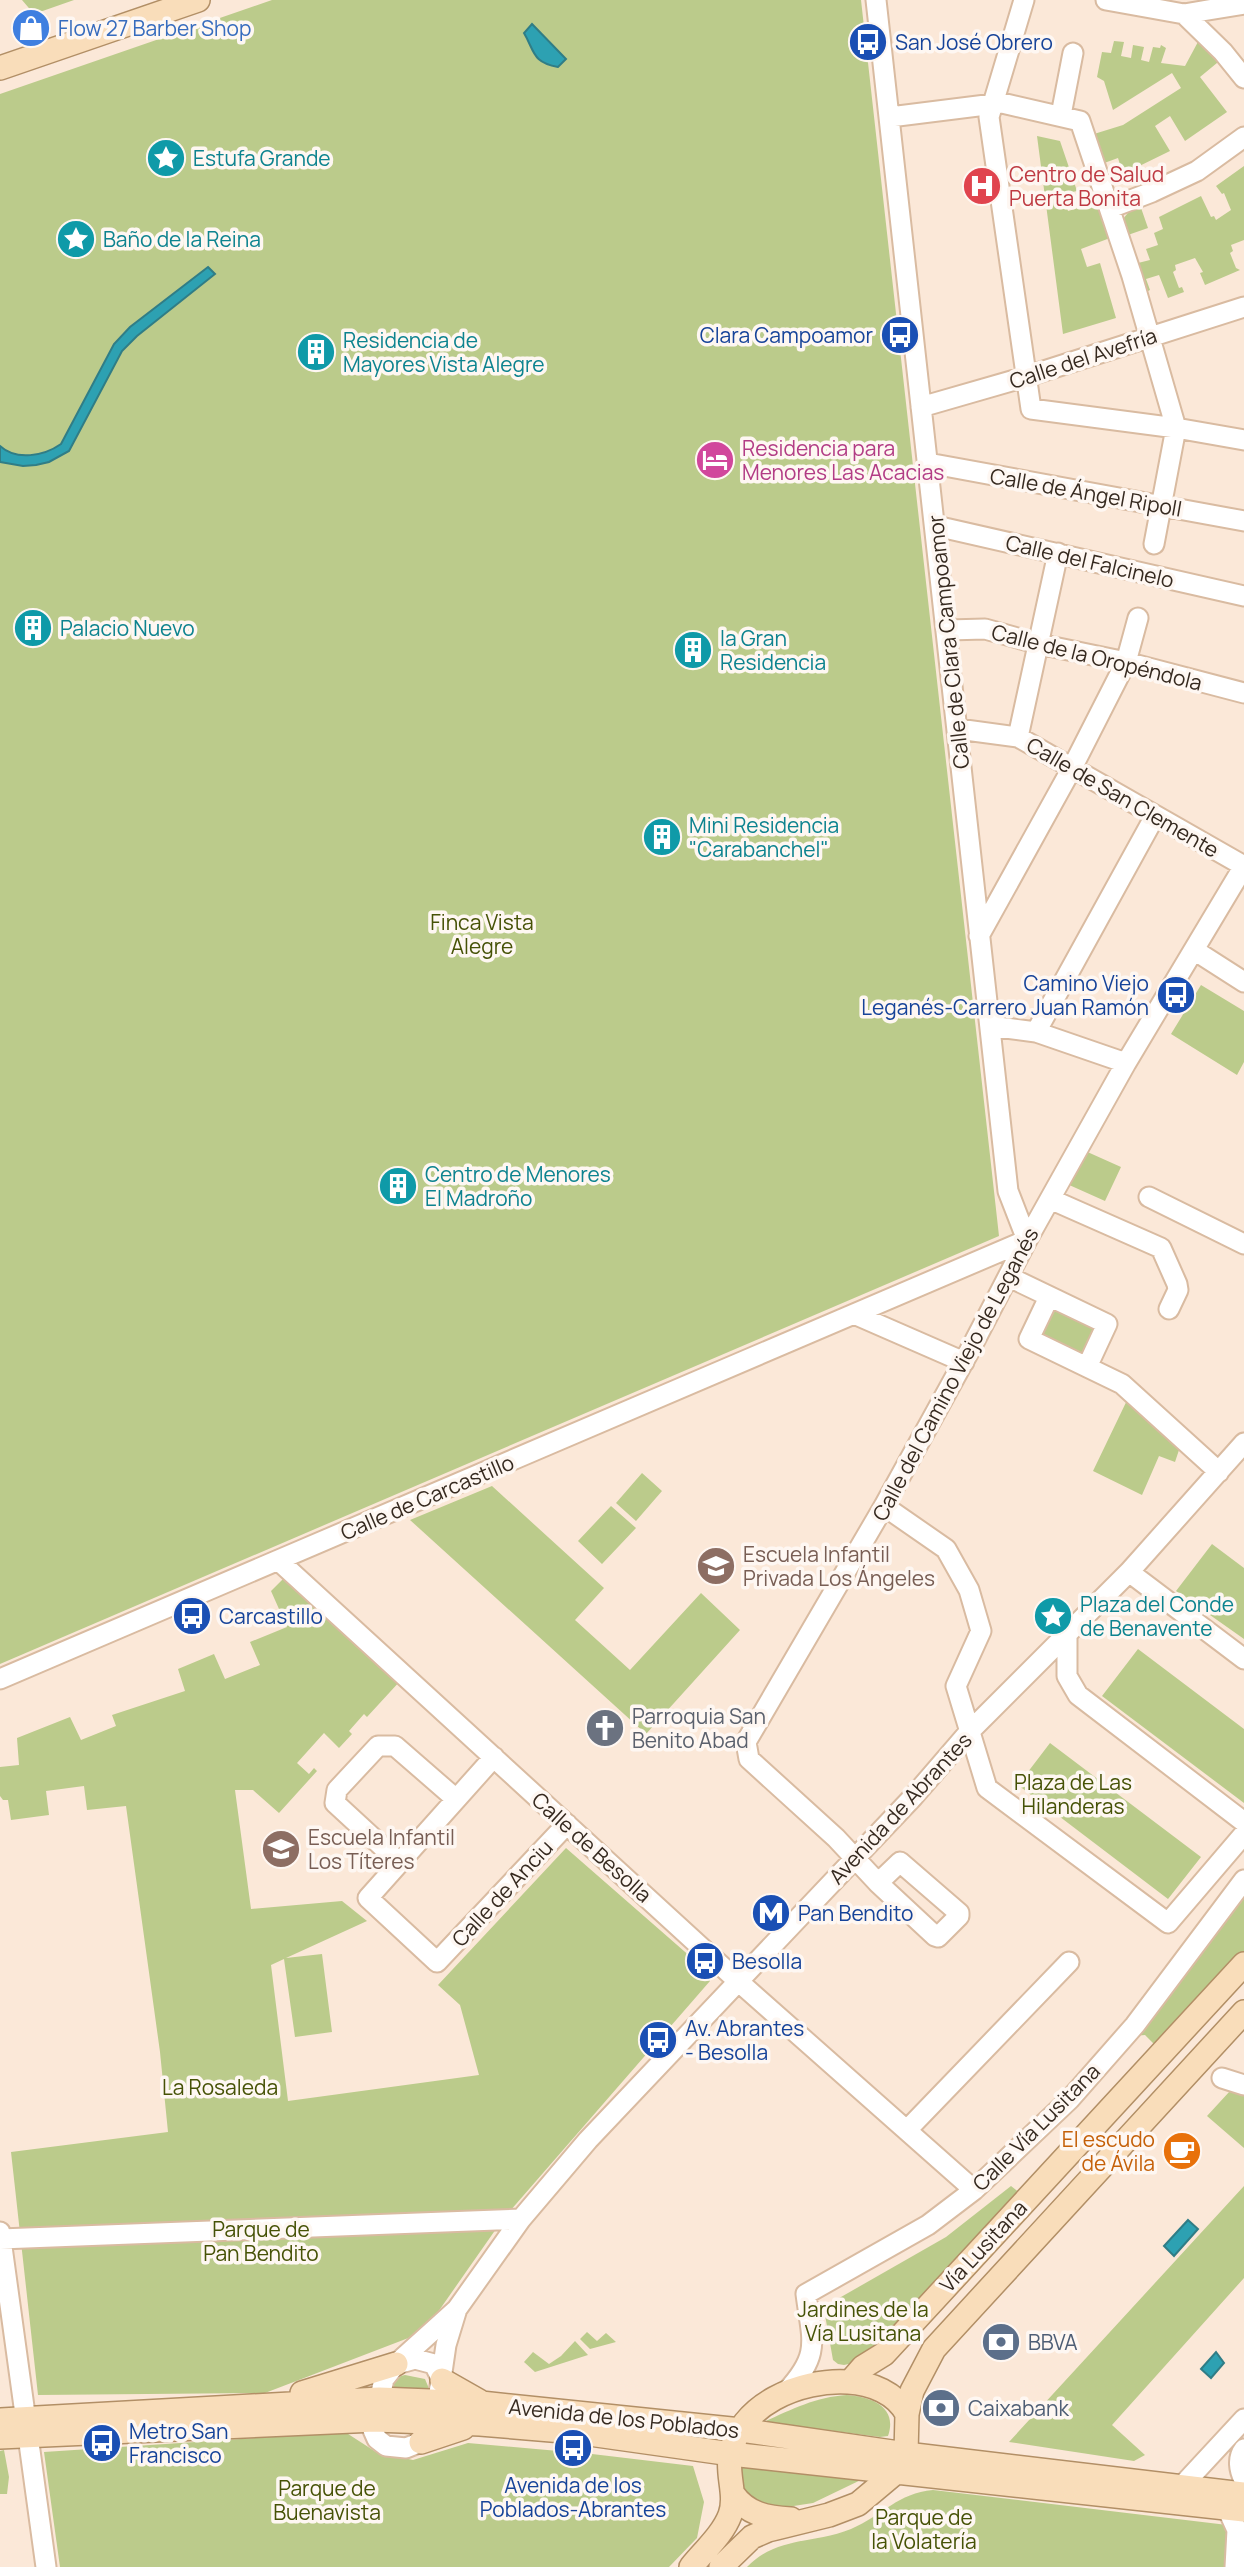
<svg xmlns="http://www.w3.org/2000/svg" width="1244" height="2567" viewBox="0 0 1244 2567" font-family="Manrope,sans-serif">
	<style>
		.green { fill: #bbcb8b }
		.water { fill: #2da1b2; stroke: #307d86; stroke-width: 2 }
		.lines { fill: none; stroke-linecap: round; stroke-linejoin: round }
		.minor-casing { stroke: #d9bba1; stroke-width: 23 }
		.major-casing { stroke: #b28f66; stroke-width: 26 }
		.minor { stroke: #fff; stroke-width: 19 }
		.major { stroke: #f9ddba; stroke-width: 23 }
		.labels { text-anchor: middle; dominant-baseline: central; stroke-width: 7; stroke-linejoin: round; paint-order: stroke }
		.shop-label { font-size: 21px; fill: #366cbe; stroke: #fef7f2; text-anchor: start }
		.transit-label { font-size: 21px; fill: #164399; stroke: #fef7f2; text-anchor: start }
		.culture-label { font-size: 21px; fill: #0d838f; stroke: #fef7f2; text-anchor: start }
		.health-label { font-size: 21px; fill: #be3a42; stroke: #fef7f2; text-anchor: start }
		.street-label { font-size: 21px; fill: #362a20; stroke: #fef7f2 }
		.hotel-label { font-size: 21px; fill: #b23c85; stroke: #fef7f2; text-anchor: start }
		.park-label { font-size: 21px; fill: #465206; stroke: #fef7f2 }
		.education-label { font-size: 21px; fill: #785e54; stroke: #fef7f2; text-anchor: start }
		.worship-label { font-size: 21px; fill: #5b616d; stroke: #fef7f2; text-anchor: start }
		.food-label { font-size: 21px; fill: #c56008; stroke: #fef7f2; text-anchor: end }
		.service-label { font-size: 21px; fill: #4e5e75; stroke: #fef7f2; text-anchor: start }
	</style>
	<rect width="100%" height="100%" fill="#fbe8d8"/>
	<path class="green" d="M22,0H74L34,14Z
		M272,0H861L999,1236L0,1664V94Z
		M1199,40L1223,58L1200,77L1227,112L1185,141L1170,116L1155,126L1170,151L1123,174L1118,158L1096,166L1094,134L1123,125L1181,88L1172,73L1113,110L1104,81L1097,77L1102,52L1111,53L1114,41L1124,42L1121,56L1131,58L1133,45L1144,47L1141,60L1149,62L1153,47L1160,48L1161,45L1166,48L1161,63L1185,66Z
		M1037,136L1060,141L1077,191L1063,194L1068,211L1098,202L1110,238L1081,249L1087,267L1100,263L1116,318L1063,334Z
		M1244,166V240L1231,245L1233,251L1230,253L1236,268L1240,270L1205,285L1200,273L1203,272L1195,258L1175,265L1176,270L1173,272L1179,288L1182,287L1184,292L1168,298L1159,275L1146,279L1150,290L1144,293L1134,264L1150,260L1146,249L1158,245L1154,233L1163,229L1159,217L1201,196L1211,217L1214,216L1216,220L1231,210L1224,193L1222,194L1216,186Z
		M1140,205L1148,228L1125,236L1123,219L1131,209Z
		M1201,985L1244,1011V1062L1237,1075L1171,1034Z
		M1083,1150L1121,1167L1105,1201L1067,1184Z
		M1049,1297L1107,1324L1087,1367L1029,1339Z
		M1131,1392L1180,1447L1175,1462L1159,1456L1142,1495L1093,1471Z
		M642,1473L662,1491L636,1521L616,1503Z
		M492,1486L604,1588L575,1620L630,1670L701,1593L740,1630L646,1734L410,1520Z
		M611,1506L636,1528L602,1564L578,1541Z
		M1212,1544L1244,1568V1639L1176,1591Z
		M284,1578L401,1680L367,1717L364,1714L349,1731L352,1734L339,1748L324,1733L297,1763L309,1774L314,1768L317,1771L279,1813L253,1790H235L251,1909L342,1901L367,1921L286,1958L322,1954L332,2032L295,2037L284,1959L271,1965L288,2101L479,2075L460,2005L438,1985L566,1848L708,1972L710,1981L503,2219L424,2332L265,2393L38,2395L11,2152L168,2132L160,2052L126,1806L87,1810L84,1786L46,1791L49,1815L11,1820L8,1800H3L0,1796V1767L19,1765L17,1738L70,1717L81,1740L116,1726L112,1715L185,1691L178,1669L214,1654L225,1679L260,1665L250,1642L287,1627L271,1591Z
		M1138,1649L1244,1729V1803L1102,1696Z
		M1050,1743L1201,1857L1168,1899L1018,1785Z
		M1244,1891V1954L1157,2047L1145,2035L1132,2036Z
		M1230,2091L1244,2095V2148L1207,2116Z
		M1011,2186L1024,2196L899,2330L858,2362L844,2365L838,2364L833,2360L825,2315L827,2305L946,2237Z
		M1244,2186V2278L1112,2425L1145,2455L1134,2461L1009,2442Z
		M587,2332L597,2341L606,2333L616,2342L590,2349L580,2339Z
		M575,2341L588,2355L535,2372L524,2362L533,2352L549,2364L561,2356Z
		M405,2375L425,2379L430,2391L390,2390C392,2381 396,2377 405,2375Z
		M847,2395C872,2397 898,2407 888,2436L880,2437L764,2422C792,2409 816,2397 847,2395Z
		M345,2432L376,2452L413,2460L468,2443L592,2454L693,2466L704,2502L697,2538L669,2567H60L44,2452Z
		M4,2450L9,2477L7,2494H0V2451Z
		M745,2464L867,2477L813,2503L787,2507H764L741,2492V2469Z
		M933,2490L1244,2527V2567H747C777,2536 814,2544 851,2529C883,2515 898,2493 933,2490Z"/>
	<path class="water" d="M532,24L566,59L558,67C532,62 535,52 524,33Z
		M208,267L215,274L137,336L122,351L69,451L49,462L36,465L23,466L0,462V446C16,461 44,456 61,444L114,344L130,327Z
		M1188,2220L1198,2229L1174,2256L1164,2246Z
		M1216,2352L1224,2363L1211,2378L1201,2369Z"/>
	<g class="lines">
		<g class="minor-casing">
			<path id="minor" d="M1024,0L989,117L1031,409L1176,428L1244,440
				M1106,0L1184,14L1223,52L1244,78
				M1184,14L1244,4
				M1061,115L1073,53
				M890,117L1002,103L1080,121L1132,276L1176,428L1154,544
				M1110,208L1152,192L1197,171L1244,137
				M921,407L1025,377L1244,307
				M928,463L1244,521
				M936,526L1244,596
				M948,630L985,629L1039,644L1126,662L1244,693
				M958,729L1018,737L1244,866
				M1018,737L1058,553
				M979,936L1072,768L1126,662L1138,618
				M1194,950L1244,982
				M990,1026L1036,1032L1126,1063
				M1036,1032L1155,816
				M1149,1197L1244,1244
				M1050,1199L1161,1248L1177,1284L1178,1290L1169,1309
				M1009,1277L1107,1324L1087,1367
				M1049,1297L1029,1339L1122,1384L1219,1472
				M854,1314L964,1362
				M884,1506L946,1549L969,1590L981,1631L956,1686L987,1788L1168,1923L1244,1834
				M279,1561L739,1982L974,2190
				M1129,1572L1244,1659
				M1067,1636V1676L1078,1695L1244,1822
				M0,1679L1027,1240L1008,1191L876,0
				M494,1757L368,1898L437,1962L567,1824
				M399,1862L335,1803L337,1790L378,1746H395L456,1799
				M878,1883L900,1862L959,1913V1916L938,1937L935,1936L878,1883L836,1838L749,1759L746,1742L884,1506L970,1350L1027,1240L1126,1063L1244,866
				M1222,2078L1244,2085
				M907,2130L1069,1962
				M0,2232L46,2567
				M0,2239L521,2219
				M397,2364L415,2359L434,2364L442,2380
				M787,2391C821,2354 812,2341 806,2294L928,2225L974,2190L1070,2099L1135,2025L1244,1880
				M439,2393L446,2345L457,2309
				M427,2432L421,2442L406,2448L386,2446L377,2439L373,2430L384,2379L396,2364L457,2309L521,2219L588,2140L913,1797L969,1732L1129,1572L1244,1443
				M1244,2449C1237,2458 1239,2470 1244,2480
				M1181,2487L1244,2419
				M1227,2508L1237,2530L1235,2567"/>
		</g>
		<g class="major-casing">
			<path id="major" d="M0,68L198,0
				M442,2380L479,2401
				M850,2382L863,2367L884,2354L1244,1964
				M302,2393L396,2364
				M0,2420L379,2399L481,2403L741,2430L906,2454L1244,2494
				M0,2437L375,2420L480,2424L575,2432L731,2454L1244,2510
				M421,2442L463,2428
				M733,2494C747,2514 767,2518 791,2519
				M691,2567C704,2551 723,2534 730,2515C737,2496 727,2476 730,2457C738,2404 801,2379 848,2382C871,2383 896,2393 907,2414
				M721,2567L752,2537L768,2530L829,2515L858,2504L895,2473L906,2454L907,2414L912,2391L934,2349L1244,2012"/>
		</g>
		<use href="#minor" class="minor"/>
		<use href="#major" class="major"/>
	</g>
	<defs>
		<g id="shop-disc" transform="scale(2.0125)"><circle r="9.5" fill="#3f7fe0" stroke="#fef7f2"/><path d="M-5-2.5h2.3a2.7 3.5 0 0 1 5.4 0H5L5.5 6h-11ZM-1.5-2.5h3a1.5 2.3 0 0 0-3 0Z" fill="#fff"/></g>
		<g id="bus-disc" transform="scale(2.0125)"><circle r="9.5" fill="#1a4fb4" stroke="#fef7f2"/><path d="M-5-6H5V4H4V6H2V4H-2V6H-4V4H-5ZM-3.5-4V0h7V-4ZM-3.5 1.2v1.5H-2V1.2ZM2 1.2v1.5H3.5V1.2Z" fill="#fff"/></g>
		<g id="sight-disc" transform="scale(2.0125)"><circle r="9.5" fill="#0f9aa8" stroke="#fef7f2"/><path d="M0-6L1.8-2.2L6-1.7L2.9 1.2L3.7 5.4L0 3.3L-3.7 5.4L-2.9 1.2L-6-1.7L-1.8-2.2Z" fill="#fff"/></g>
		<g id="hospital-disc" transform="scale(2.0125)"><circle r="9.5" fill="#e0444e" stroke="#fef7f2"/><path d="M-5-5h3v3.5h4V-5h3V5h-3V1.5h-4V5h-3Z" fill="#fff"/></g>
		<g id="building-disc" transform="scale(2.0125)"><circle r="9.5" fill="#0f9aa8" stroke="#fef7f2"/><path d="M-4-6H4V6H1V3H-1V6H-4ZM-2.5-4.3h1.7v1.8h-1.7ZM.8-4.3h1.7v1.8H.8ZM-2.5-1h1.7V.8h-1.7ZM.8-1h1.7V.8H.8Z" fill="#fff"/></g>
		<g id="hotel-disc" transform="scale(2.0125)"><circle r="9.5" fill="#d1479c" stroke="#fef7f2"/><path d="M-6-4.5h1.5V1H6V5H4.5V3h-9V5H-6ZM-4 0a1.8 1.8 0 1 1 3.6 0ZM.5 0V-2.5h3Q6-2.5 6 0Z" fill="#fff"/></g>
		<g id="school-disc" transform="scale(2.0125)"><circle r="9.5" fill="#8d6e63" stroke="#fef7f2"/><path d="M0-5L7-2L0 1L-7-2ZM-4 1L0 2.5L4 1V4Q0 6-4 4Z" fill="#fff"/></g>
		<g id="church-disc" transform="scale(2.0125)"><circle r="9.5" fill="#6b7280" stroke="#fef7f2"/><path d="M-1.2-6h2.4v3.5h3.3v2.4h-3.3V6h-2.4V-.1h-3.3v-2.4h3.3Z" fill="#fff"/></g>
		<g id="metro-disc" transform="scale(2.0125)"><circle r="9.5" fill="#1a4fb4" stroke="#fef7f2"/><path d="M-5.5 5V-5H-3L0 0L3-5H5.5V5H3V-.5L0 4L-3-.5V5Z" fill="#fff"/></g>
		<g id="cafe-disc" transform="scale(2.0125)"><circle r="9.5" fill="#e8710a" stroke="#fef7f2"/><path d="M-5.5-4.5H6V0H3Q3 3.5 0 3.5H-2.5Q-5.5 3.5-5.5 0ZM3-3.2v2h1.7v-2ZM-6 4.5H4V6H-6Z" fill="#fff"/></g>
		<g id="bank-disc" transform="scale(2.0125)"><circle r="9.5" fill="#5c6f8a" stroke="#fef7f2"/><path d="M-6-4H6V4H-6ZM0-2.3a2.3 2.3 0 1 0 0 4.6a2.3 2.3 0 1 0 0-4.6Z" fill="#fff"/></g>
	</defs>
	<g fill-rule="evenodd">
		<use href="#shop-disc" x="31" y="28"/>
		<use href="#bus-disc" x="868" y="42"/>
		<use href="#sight-disc" x="166" y="158"/>
		<use href="#hospital-disc" x="982" y="186"/>
		<use href="#sight-disc" x="76" y="239"/>
		<use href="#bus-disc" x="900" y="335"/>
		<use href="#building-disc" x="316" y="352"/>
		<use href="#hotel-disc" x="715" y="460"/>
		<use href="#building-disc" x="33" y="628"/>
		<use href="#building-disc" x="693" y="650"/>
		<use href="#building-disc" x="662" y="837"/>
		<use href="#bus-disc" x="1176" y="995"/>
		<use href="#building-disc" x="398" y="1186"/>
		<use href="#school-disc" x="716" y="1566"/>
		<use href="#bus-disc" x="192" y="1616"/>
		<use href="#sight-disc" x="1053" y="1616"/>
		<use href="#church-disc" x="605" y="1728"/>
		<use href="#school-disc" x="281" y="1849"/>
		<use href="#metro-disc" x="771" y="1913"/>
		<use href="#bus-disc" x="705" y="1961"/>
		<use href="#bus-disc" x="658" y="2040"/>
		<use href="#cafe-disc" x="1182" y="2151"/>
		<use href="#bank-disc" x="1001" y="2342"/>
		<use href="#bank-disc" x="941" y="2408"/>
		<use href="#bus-disc" x="102" y="2443"/>
		<use href="#bus-disc" x="573" y="2448"/>
	</g>
	<g class="labels">
		<g class="shop-label">
			<text x="58" y="28">Flow 27 Barber Shop</text>
		</g>
		<g class="transit-label">
			<text x="895" y="42">San José Obrero</text>
			<text x="873" y="335" text-anchor="end">Clara Campoamor</text>
			<text x="1149" y="983" text-anchor="end">Camino Viejo<tspan x="1149" dy="24">Leganés-Carrero Juan Ramón</tspan></text>
			<text x="219" y="1616">Carcastillo</text>
			<text x="798" y="1913">Pan Bendito</text>
			<text x="732" y="1961">Besolla</text>
			<text x="685" y="2028">Av. Abrantes<tspan x="685" dy="24">- Besolla</tspan></text>
			<text x="129" y="2431">Metro San<tspan x="129" dy="24">Francisco</tspan></text>
			<text x="573" y="2485" text-anchor="middle">Avenida de los<tspan x="573" dy="24">Poblados-Abrantes</tspan></text>
		</g>
		<g class="culture-label">
			<text x="193" y="158">Estufa Grande</text>
			<text x="103" y="239">Baño de la Reina</text>
			<text x="343" y="340">Residencia de<tspan x="343" dy="24">Mayores Vista Alegre</tspan></text>
			<text x="60" y="628">Palacio Nuevo</text>
			<text x="720" y="638">la Gran<tspan x="720" dy="24">Residencia</tspan></text>
			<text x="689" y="825">Mini Residencia<tspan x="689" dy="24">"Carabanchel"</tspan></text>
			<text x="425" y="1174">Centro de Menores<tspan x="425" dy="24">El Madroño</tspan></text>
			<text x="1080" y="1604">Plaza del Conde<tspan x="1080" dy="24">de Benavente</tspan></text>
		</g>
		<g class="health-label">
			<text x="1009" y="174">Centro de Salud<tspan x="1009" dy="24">Puerta Bonita</tspan></text>
		</g>
		<g class="street-label">
			<text transform="translate(1083 358) rotate(-18)">Calle del Avefría</text>
			<text transform="translate(1086 492) rotate(10)">Calle de Ángel Ripoll</text>
			<text transform="translate(1090 561) rotate(13)">Calle del Falcinelo</text>
			<text transform="translate(948 642) rotate(-96)">Calle de Clara Campoamor</text>
			<text transform="translate(1097 657) rotate(14)">Calle de la Oropéndola</text>
			<text transform="translate(1123 797) rotate(30)">Calle de San Clemente</text>
			<text transform="translate(955 1374) rotate(-62)">Calle del Camino Viejo de Leganés</text>
			<text transform="translate(427 1497) rotate(-23)">Calle de Carcastillo</text>
			<text transform="translate(900 1808) rotate(-47)">Avenida de Abrantes</text>
			<text transform="translate(592 1847) rotate(42)">Calle de Besolla</text>
			<text transform="translate(502 1893) rotate(-47)">Calle de Anciu</text>
			<text transform="translate(1036 2127) rotate(-45)">Calle Vía Lusitana</text>
			<text transform="translate(983 2246) rotate(-47)">Vía Lusitana</text>
			<text transform="translate(624 2418) rotate(6)">Avenida de los Poblados</text>
		</g>
		<g class="hotel-label">
			<text x="742" y="448">Residencia para<tspan x="742" dy="24">Menores Las Acacias</tspan></text>
		</g>
		<g class="park-label">
			<text x="482" y="922">Finca Vista<tspan x="482" dy="24">Alegre</tspan></text>
			<text x="1073" y="1782">Plaza de Las<tspan x="1073" dy="24">Hilanderas</tspan></text>
			<text x="220" y="2087">La Rosaleda</text>
			<text x="261" y="2229">Parque de<tspan x="261" dy="24">Pan Bendito</tspan></text>
			<text x="863" y="2309">Jardines de la<tspan x="863" dy="24">Vía Lusitana</tspan></text>
			<text x="327" y="2488">Parque de<tspan x="327" dy="24">Buenavista</tspan></text>
			<text x="924" y="2517">Parque de<tspan x="924" dy="24">la Volatería</tspan></text>
		</g>
		<g class="education-label">
			<text x="743" y="1554">Escuela Infantil<tspan x="743" dy="24">Privada Los Ángeles</tspan></text>
			<text x="308" y="1837">Escuela Infantil<tspan x="308" dy="24">Los Títeres</tspan></text>
		</g>
		<g class="worship-label">
			<text x="632" y="1716">Parroquia San<tspan x="632" dy="24">Benito Abad</tspan></text>
		</g>
		<g class="food-label">
			<text x="1155" y="2139">El escudo<tspan x="1155" dy="24">de Ávila</tspan></text>
		</g>
		<g class="service-label">
			<text x="1028" y="2342">BBVA</text>
			<text x="968" y="2408">Caixabank</text>
		</g>
	</g>
</svg>
